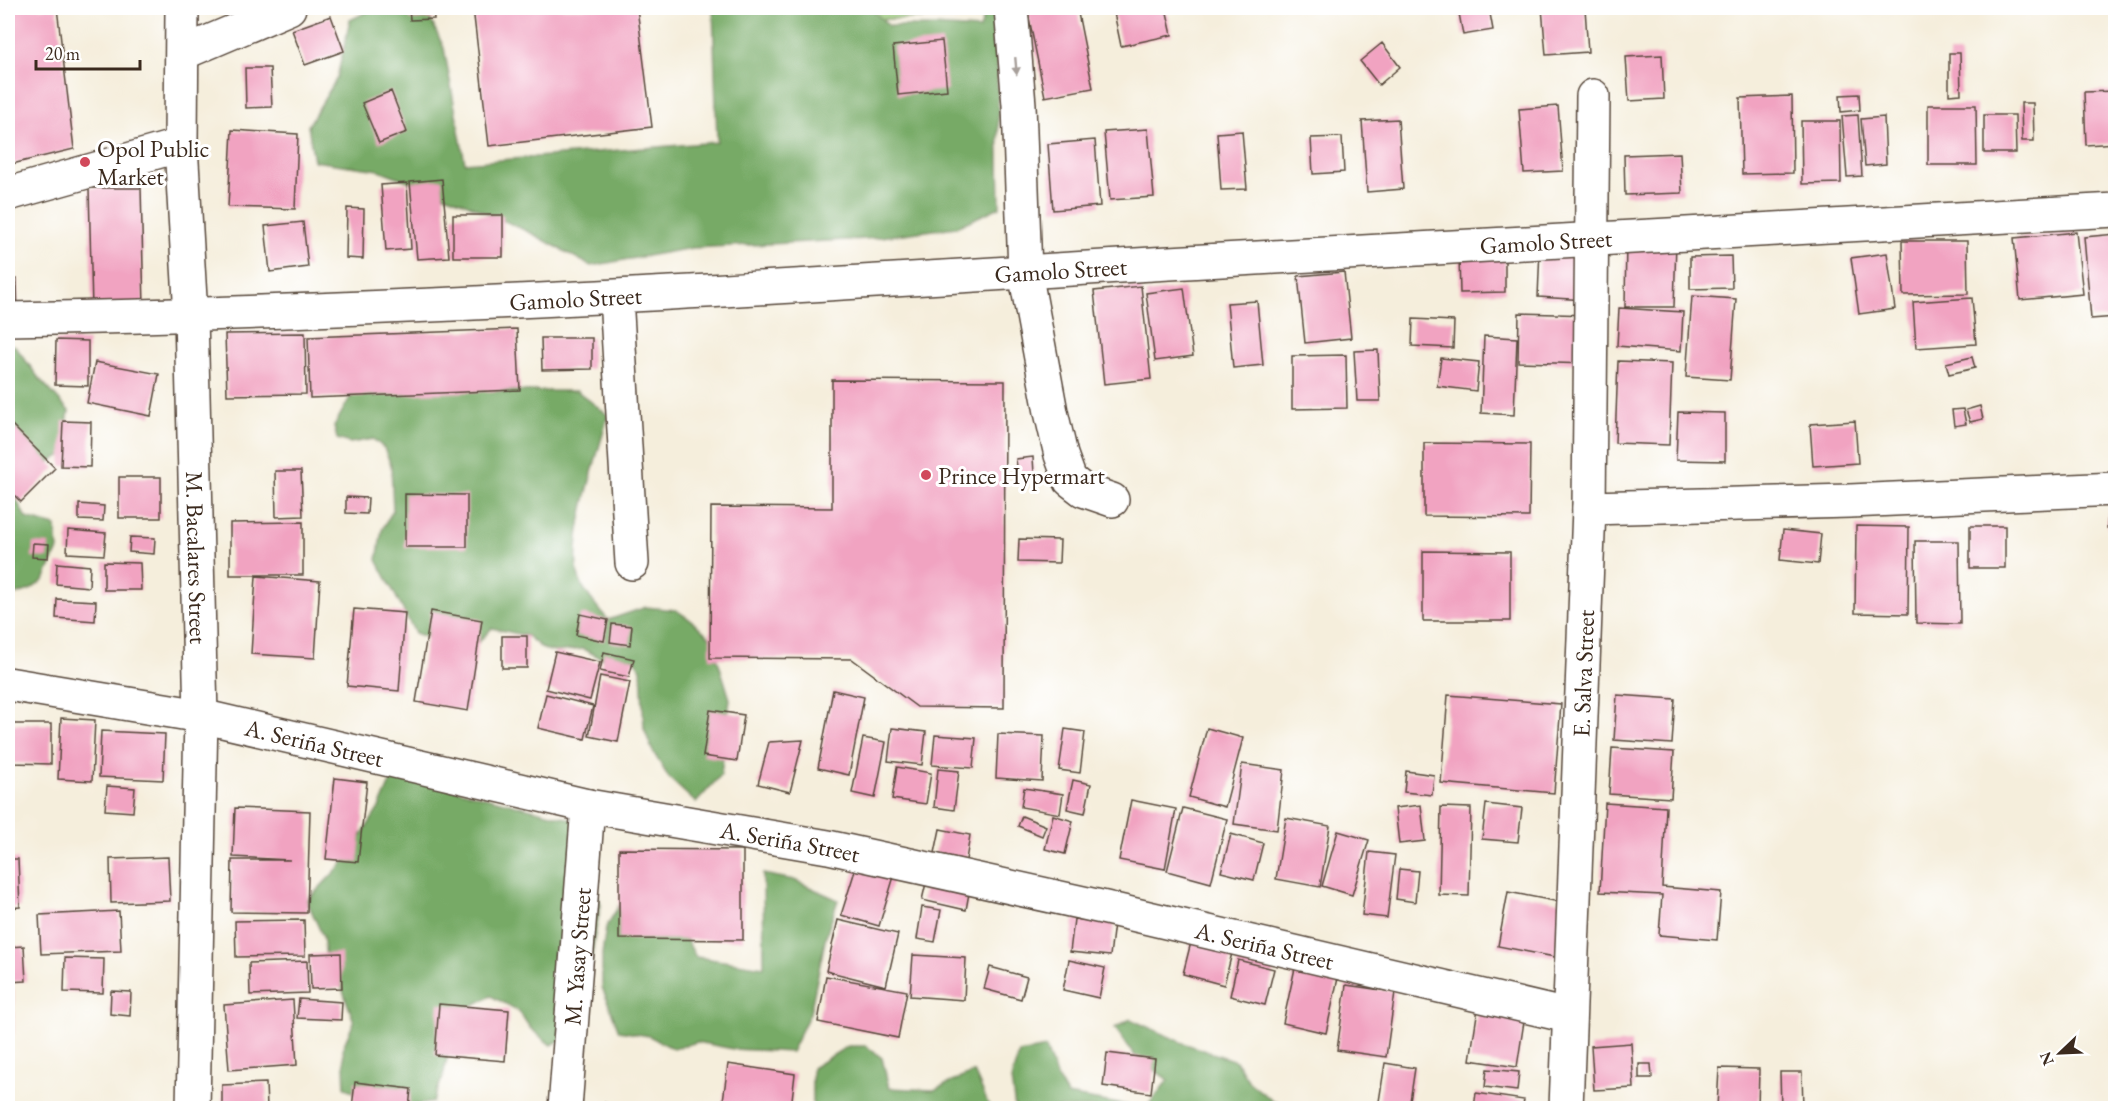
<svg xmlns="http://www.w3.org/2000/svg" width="2123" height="1116" viewBox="0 0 2123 1116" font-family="'EB Garamond',serif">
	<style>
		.green { fill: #94c575; stroke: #68784a; stroke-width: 1.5 }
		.forest { fill: #7a6; stroke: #596a42; stroke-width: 1.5 }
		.building { fill: #f1a3c1 }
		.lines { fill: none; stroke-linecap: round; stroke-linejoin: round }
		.minor-casing { stroke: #57473a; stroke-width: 36 }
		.minor { stroke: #fff; stroke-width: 33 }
		.oneway { fill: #a79f9a }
		.poi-dot { fill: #d1495b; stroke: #fff; stroke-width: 2 }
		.labels { text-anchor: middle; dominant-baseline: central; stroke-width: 6; stroke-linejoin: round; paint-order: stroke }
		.poi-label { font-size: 24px; fill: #3b2a1e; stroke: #fff; text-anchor: start }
		.street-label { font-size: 24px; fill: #3b2a1e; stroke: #fff }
	</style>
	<rect width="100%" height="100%" fill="#fff"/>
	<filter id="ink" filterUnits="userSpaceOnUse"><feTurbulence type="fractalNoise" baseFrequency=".0167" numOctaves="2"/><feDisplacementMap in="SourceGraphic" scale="12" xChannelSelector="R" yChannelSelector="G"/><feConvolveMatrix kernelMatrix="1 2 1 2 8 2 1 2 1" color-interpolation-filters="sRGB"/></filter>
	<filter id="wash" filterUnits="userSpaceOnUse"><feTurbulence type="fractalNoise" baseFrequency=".008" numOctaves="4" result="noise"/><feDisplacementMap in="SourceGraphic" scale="24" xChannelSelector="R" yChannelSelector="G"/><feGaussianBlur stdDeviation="1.35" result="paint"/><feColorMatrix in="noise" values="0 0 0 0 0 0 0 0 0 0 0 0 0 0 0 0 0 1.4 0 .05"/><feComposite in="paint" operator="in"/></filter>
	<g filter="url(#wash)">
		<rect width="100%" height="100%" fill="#f5eedc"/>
		<path class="green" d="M857,8H974L975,17L857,20Z"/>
		<path class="forest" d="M387,8H425L444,48L465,163L717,142L713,8H870L889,26H934L980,29L984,15V8H996L1000,207L956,227L866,239L692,248L591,266L533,234L463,202L379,170L314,161L308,126L337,78L350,20L373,9Z
			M8,344L15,346L38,377L69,411L62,455L40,467L21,469L14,495L26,518L56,526L58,549L44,580L30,590L8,597Z
			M417,365L493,391H577L608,415C597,459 573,525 577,569C579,588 596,605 608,620L646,607L676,610L691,620L711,638L730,699L721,775L696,803L669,778L652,750L644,728L641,669L634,659H603L583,649L555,652L543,649L527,636L492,628L479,642L449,645L415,633L377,560L382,530L393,510L391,465L384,448L373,439L350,443L337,439L334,426L356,387Z
			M394,774L579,821L601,905L594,940L584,1029L551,1045L530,1028L519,1011L491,996L470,1007L454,1029L443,1076L433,1102C388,1111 384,1110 345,1087L343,1047L354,1022L342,988L329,977L323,937L307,901L345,861L379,808Z
			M763,874L794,880L838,900L826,936L810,1013L791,1052L733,1049L697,1042L674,1049L649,1036L619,1031L602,987V954L606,927L632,884L686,939L696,957L764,967Z
			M1130,1019L1183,1043L1236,1061L1249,1082L1274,1102L1325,1108H1146L1168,1080L1135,1056L1115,1028Z
			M848,1046H866L882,1058L889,1088L934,1090L974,1072L990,1108H817L812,1103V1068Z
			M1046,1048L1056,1076L1067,1095L1142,1108H1015L1011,1080L1019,1053Z"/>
		<g id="blocks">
			<path class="building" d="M8,8H57L74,149L8,165Z
				M409,8H433L434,19L410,20Z
				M473,8H637L652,127L489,146Z
				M1027,8H1077L1093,88L1045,97Z
				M1113,8H1166L1172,35L1121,46Z
				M1458,8H1489L1493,30L1463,35Z
				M1542,8H1585L1588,52L1546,55Z
				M331,16L344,51L305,65L292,30Z
				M942,41L947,90L898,95L893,46Z
				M1382,43L1400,67L1379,85L1360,61Z
				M1949,53H1960L1961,94L1949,95Z
				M1662,55L1664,99L1629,101L1626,57Z
				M245,68H270L272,107L246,108Z
				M391,91L407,132L379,143L362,103Z
				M2116,91V143L2086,145L2084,92Z
				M1859,94L1860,110L1841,112L1840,95Z
				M1792,96L1793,173L1742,174L1740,98Z
				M2021,103H2033L2034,141H2022Z
				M1928,105H1976L1977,165H1928Z
				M1558,106L1563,171L1524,173L1519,109Z
				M1858,115L1862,176L1847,177L1842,116Z
				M1984,115H2015L2016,153H1984Z
				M1884,117L1886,164L1865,166L1861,119Z
				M1398,119L1403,189L1367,192L1362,121Z
				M1801,121H1840L1841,183L1802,184Z
				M1148,129L1154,197L1110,200L1104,132Z
				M232,130L298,134L295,209L228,207Z
				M1242,131L1247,189L1221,190L1217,133Z
				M1342,137L1344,172L1313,174L1311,138Z
				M1095,140L1100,206L1053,210L1048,144Z
				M1680,153L1682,193L1625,195L1624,155Z
				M442,179L449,257L417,259L410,182Z
				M407,183L411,249L386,251L381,185Z
				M89,188H141L144,308L92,309Z
				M347,208L364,209L363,259L346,258Z
				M453,215H503V257H453Z
				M303,222L308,267L270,272L265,226Z
				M2076,232L2083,294L2020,300L2014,238Z
				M2116,234V317L2091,319L2084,237Z
				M1626,241L1676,242L1674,307H1625Z
				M1902,241H1967L1968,294L1903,295Z
				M1540,248L1588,251L1586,300L1538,297Z
				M1887,253L1895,309L1859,314L1851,258Z
				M1505,256V292L1460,293L1459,257Z
				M1731,256L1732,288L1690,289V257Z
				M1344,272L1351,338L1305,343L1298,276Z
				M8,279H17L18,318H8Z
				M1141,286L1151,379L1104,384L1094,291Z
				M1184,288L1193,356L1155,361L1146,293Z
				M1692,296L1736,299L1730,380L1686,377Z
				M1972,298L1976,344L1916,348L1913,302Z
				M1257,301L1263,365L1233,368L1227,303Z
				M1619,308L1683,312L1681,351L1617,346Z
				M1519,313L1591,315L1590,364L1518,362Z
				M1413,319L1454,321L1453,348L1412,346Z
				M517,329L520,390L310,398L308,337Z
				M305,333L306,394L227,395L225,334Z
				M1484,336L1517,338L1514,415L1481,413Z
				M541,338H592V369L542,370Z
				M56,340L88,341V386L55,385Z
				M1378,350L1380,401H1357L1354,351Z
				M1346,355L1347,408L1292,409V356Z
				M1972,357L1975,368L1949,374L1946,363Z
				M1441,358L1479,362L1476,391L1437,386Z
				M1618,361L1672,363L1669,445L1615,443Z
				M95,362L159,374L151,416L87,403Z
				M832,380L1005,381L1004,708L917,707L852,659L710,658L711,507L832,508Z
				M1980,406L1983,419L1970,422L1966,410Z
				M1963,409L1966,424L1954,426L1952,410Z
				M1678,412L1725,413V461L1676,460Z
				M63,421L91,422L90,467L61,466Z
				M1855,421L1858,463L1813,466L1810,424Z
				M10,423L55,468L21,502L8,489V425Z
				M1424,443L1530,444L1529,517L1424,516Z
				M1033,457L1034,474L1018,475L1016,459Z
				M275,471H301L303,516L276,517Z
				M119,477H161V518H119Z
				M405,494L467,495V547H405Z
				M346,497L368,498L367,514L346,513Z
				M79,504L104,506L103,521L79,520Z
				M2108,511H2116V529L2107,528Z
				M303,522V575H230V523Z
				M1856,526L1909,527L1908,614L1855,613Z
				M1970,526H2005V568H1970Z
				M68,530L106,533L104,555L67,553Z
				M1783,530L1821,534L1818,564L1780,560Z
				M130,537L155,538L154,554L129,552Z
				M1019,539L1060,540L1059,563L1018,562Z
				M1915,541H1959L1960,624L1916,623Z
				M33,543L49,544L48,558L32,557Z
				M1423,551L1510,552V621H1423Z
				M104,562L140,563L141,590H104Z
				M57,563L90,566L89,587L56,584Z
				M256,576L320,581L315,658L251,654Z
				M57,599L96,601L95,621L56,618Z
				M354,609L405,613L399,691L347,686Z
				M431,611L482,620L468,711L416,702Z
				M580,614L608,620L604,641L576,635Z
				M612,624L632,626L630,645L610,642Z
				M502,636H527V668H502Z
				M555,652L600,662L590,700L546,689Z
				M604,652L634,659L629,677L600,671Z
				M600,676L630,682L618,742L589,736Z
				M833,690L864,697L849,775L818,768Z
				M546,694L593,706L585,739L538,728Z
				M1448,695L1561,704L1554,793L1441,783Z
				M1617,695L1675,699L1672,744L1614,740Z
				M710,710L744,715L737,761L703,756Z
				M61,718L95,720L92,781L58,779Z
				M13,724H51V764L12,763Z
				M892,728L926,732L922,765L888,761Z
				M1207,728L1243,738L1225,807L1189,797Z
				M1065,729L1085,732L1080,773L1059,770Z
				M101,731L165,734L163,780L99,777Z
				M998,734L1044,736L1042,781L996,778Z
				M935,735L976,738L973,768L932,765Z
				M863,738L886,742L875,798L852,793Z
				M803,740L790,792L758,784L769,742Z
				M1612,748L1674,752L1671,798L1609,794Z
				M1242,764L1284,770L1277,830L1234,824Z
				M897,767L931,773L926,804L892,799Z
				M938,769L959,771L954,810L934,807Z
				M1406,771L1434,775L1432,795L1404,792Z
				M335,778L367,782L358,862L326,859Z
				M1073,780L1091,784L1085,813L1067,809Z
				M107,786L135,788L133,812L105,810Z
				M1024,788L1063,794L1060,814L1021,807Z
				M1131,800L1176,809L1165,869L1119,860Z
				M1605,803L1666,807L1662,887L1721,892L1717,940L1659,935L1662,895L1600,892Z
				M1486,804L1522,808L1518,842L1482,839Z
				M1421,805L1425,841L1399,844L1395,808Z
				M1441,807L1471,808L1469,896L1439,895Z
				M235,808L310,811L307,913L231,912L232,860H290L233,857Z
				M1183,808L1227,819L1211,883L1167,871Z
				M1053,815L1073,821L1065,854L1045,849Z
				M1022,816L1046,826L1042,836L1018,826Z
				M1286,818L1330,826L1320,887L1276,879Z
				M940,829L970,835L966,860L935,853Z
				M1338,831L1369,840L1352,895L1322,886Z
				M1231,834L1263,843L1254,880L1221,872Z
				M619,849L743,850V940L619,939Z
				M1369,852L1395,855L1387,918L1362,915Z
				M168,857L170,901L111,903L110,859Z
				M8,859H18L20,907L8,908Z
				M858,861L895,873L879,926L841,915Z
				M1399,869L1418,871L1415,902L1396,899Z
				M926,883L969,893L966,910L922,900Z
				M1508,892L1565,903L1555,957L1498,946Z
				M922,907L941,910L935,942L917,939Z
				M119,911L121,951L41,954L39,915Z
				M1074,919L1114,923L1110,956L1070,952Z
				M304,920L305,956L236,957L235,921Z
				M838,920L898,934L886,986L826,971Z
				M1194,930L1235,941L1224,985L1183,974Z
				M24,946L26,981L8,982V947Z
				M341,953L342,988L311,989L310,954Z
				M913,955L966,958L964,1000L910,996Z
				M65,958L104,959L103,993L64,992Z
				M1069,960L1105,968L1099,998L1063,990Z
				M1238,960L1274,969L1265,1005L1230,996Z
				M307,961L308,993L250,995L249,963Z
				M990,967L1027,977L1021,999L984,989Z
				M1295,968L1338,978L1326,1033L1283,1023Z
				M826,976L907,991L898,1038L818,1022Z
				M1346,985L1395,992L1386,1057L1337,1050Z
				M8,989H14V1034H8Z
				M111,991L131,992L130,1016L110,1014Z
				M299,999L342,1002L341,1020L297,1018Z
				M293,1000L297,1065L229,1070L224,1005Z
				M439,1004L509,1010L505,1061L435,1055Z
				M1478,1008L1525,1015L1517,1067L1470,1060Z
				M1631,1043L1634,1088L1594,1090L1591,1046Z
				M1107,1053L1155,1059L1151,1093L1103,1086Z
				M1385,1063L1415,1068L1409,1108H1378Z
				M728,1064L795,1074L791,1108H722Z
				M1639,1064H1651L1652,1078H1639Z
				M1719,1068L1759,1069L1758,1108H1717Z
				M1487,1069L1519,1072L1517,1091L1485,1087Z
				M1780,1072H1802L1803,1108H1781Z
				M355,1082L411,1089L409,1108H352Z
				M266,1083L267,1108H222V1085Z
				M1476,1093L1524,1100L1522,1108H1474Z
				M602,1102L637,1107V1108H601Z
				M1852,1105L1886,1106V1108H1852Z"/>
		</g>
	</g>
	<g filter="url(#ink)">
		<use href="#blocks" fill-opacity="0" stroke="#57473a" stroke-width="1.5"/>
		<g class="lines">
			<g class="minor-casing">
				<g id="minor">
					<path id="s1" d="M182,8L181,145L191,316L201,716L193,1108"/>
					<path d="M1011,8L1019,105L1025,272L1051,412L1061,455L1070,480L1083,490L1112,500"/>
					<path d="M183,53L289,8"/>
					<path d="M8,194L181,145"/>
					<path d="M616,297L632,563"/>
					<path id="s2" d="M8,319C389,312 770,288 1152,264C1473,245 1794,227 2116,210"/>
					<path d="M1589,508L1850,501L2116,489"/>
					<path id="s3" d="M8,684L201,716L588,806L828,847L1106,908L1568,1016"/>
					<path id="s4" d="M565,1108L588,806"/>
					<path id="s5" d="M1566,1108L1589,508L1593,96"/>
				</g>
			</g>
			<use href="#minor" class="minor"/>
		</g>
		<defs><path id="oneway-solid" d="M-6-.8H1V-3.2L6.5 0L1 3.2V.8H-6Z" transform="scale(1.5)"/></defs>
		<use class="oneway" href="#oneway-solid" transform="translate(1016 66) rotate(85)"/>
	</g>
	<g class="poi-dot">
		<circle cx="85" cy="162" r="6"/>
		<circle cx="926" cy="475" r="6"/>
	</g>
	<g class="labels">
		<g class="poi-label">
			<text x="97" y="148">Opol Public<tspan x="97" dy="28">Market</tspan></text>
			<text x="938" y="475">Prince Hypermart</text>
		</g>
		<g class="street-label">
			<text stroke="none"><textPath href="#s2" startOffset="1540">Gamolo Street</textPath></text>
			<text stroke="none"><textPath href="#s2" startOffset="1054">Gamolo Street</textPath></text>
			<text stroke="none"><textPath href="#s2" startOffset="568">Gamolo Street</textPath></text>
			<text stroke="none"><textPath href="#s1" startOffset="550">M. Bacalares Street</textPath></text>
			<text stroke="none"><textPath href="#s5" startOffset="435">E. Salva Street</textPath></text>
			<text stroke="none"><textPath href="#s3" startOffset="312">A. Seriña Street</textPath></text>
			<text stroke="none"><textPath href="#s3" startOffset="798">A. Seriña Street</textPath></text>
			<text stroke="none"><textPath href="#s3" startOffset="1284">A. Seriña Street</textPath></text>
			<text stroke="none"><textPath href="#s4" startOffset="152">M. Yasay Street</textPath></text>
		</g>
	</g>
	<rect width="2123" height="1116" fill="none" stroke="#fff" stroke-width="30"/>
	<g transform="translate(2060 1053) rotate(247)" stroke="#ffffff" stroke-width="4.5" paint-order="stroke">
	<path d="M0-4.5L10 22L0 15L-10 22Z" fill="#3b2a1e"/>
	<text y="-9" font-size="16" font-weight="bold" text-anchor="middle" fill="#3b2a1e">N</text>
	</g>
	<path d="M36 60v9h104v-9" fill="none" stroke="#3b2a1e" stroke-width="3"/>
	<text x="45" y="60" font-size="18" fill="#3b2a1e" stroke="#ffffff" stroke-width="4.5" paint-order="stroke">20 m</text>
</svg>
